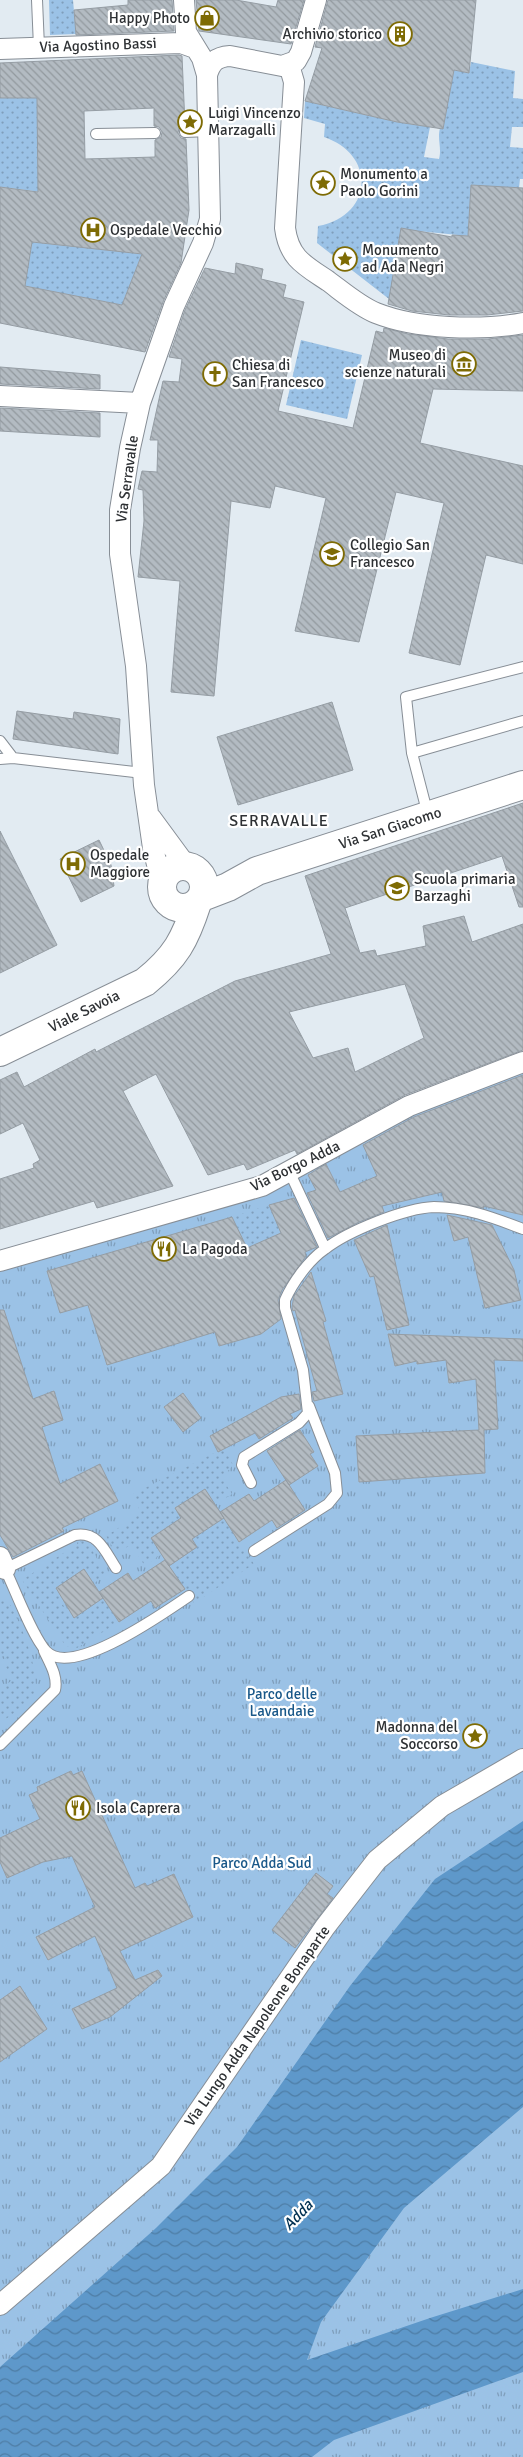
<svg xmlns="http://www.w3.org/2000/svg" width="523" height="2457" viewBox="0 0 523 2457" font-family="Signika,sans-serif">
	<style>
		.park { fill: url(#park-tufts) }
		.garden { fill: url(#garden-dots) }
		.water { fill: url(#water-waves) }
		.building { fill: url(#building-back-hatch); stroke: #959da4; fill-rule: evenodd }
		.lines { fill: none; stroke-linecap: round; stroke-linejoin: round }
		.lane-casing { stroke: #878e96; stroke-width: 12 }
		.street-casing { stroke: #878e96; stroke-width: 22 }
		.secondary-casing { stroke: #878e96; stroke-width: 30 }
		.lane { stroke: #fff; stroke-width: 10 }
		.street { stroke: #fff; stroke-width: 20 }
		.secondary { stroke: #fff; stroke-width: 28 }
		.labels { text-anchor: middle; dominant-baseline: central; stroke-width: 4.5; stroke-linejoin: round; paint-order: stroke }
		.poi-label { font-size: 15px; fill: #2e3134; stroke: #fff; text-anchor: start }
		.street-label { font-size: 15px; fill: #2e3134; stroke: #fff }
		.park-label { font-size: 15px; fill: #195889; stroke: #fff }
		.neighbourhood-label { font-size: 16px; letter-spacing: 1px; fill: #2e3134; stroke: #fff }
		.water-label { font-size: 16px; font-style: italic; fill: #023152; stroke: #fff }
	</style>
	<defs>
		<pattern id="park-tufts" width="24" height="20" patternUnits="userSpaceOnUse" patternTransform="scale(1.25)"><rect width="24" height="20" fill="#9bc2e6"/><path d="M3 7l-1-3M5 7V3M7 7l1-3M15 17l-1-3M17 17v-4M19 17l1-3" fill="none" stroke="#7f9ebb"/></pattern>
		<pattern id="garden-dots" width="8" height="8" patternUnits="userSpaceOnUse" patternTransform="scale(1.25)"><rect width="8" height="8" fill="#9bc2e6"/><path d="M2 2h.1M6 6h.1" fill="none" stroke="#7f9ebb" stroke-width="1.8" stroke-linecap="round"/></pattern>
		<pattern id="water-waves" width="16" height="10" patternUnits="userSpaceOnUse" patternTransform="scale(1.25)"><rect width="16" height="10" fill="#5e98ca"/><path d="M0 5q4-4 8 0t8 0" fill="none" stroke="#4e7da5"/></pattern>
		<pattern id="building-back-hatch" width="6" height="6" patternUnits="userSpaceOnUse" patternTransform="scale(1.25)"><rect width="6" height="6" fill="#b3bbc2"/><path d="M-1 5l2 2M0 0l6 6M5-1l2 2" fill="none" stroke="#92999e"/></pattern>
	</defs>
	<rect width="100%" height="100%" fill="#e2ebf2"/>
	<path class="park" d="M523,1067V2457H0V1270L257,1194L411,1111Z"/>
	<path class="garden" d="M49,0H73L76,34L50,35Z
		M471,62L515,71L513,98L523,99V127H512L510,147L523,148V179H520L519,188L471,185L468,236L418,231L389,299L317,243L318,226C373,216 377,155 324,137L325,124L304,118L305,101L397,122L430,127L424,157L439,159C442,148 437,140 440,128H443L454,70L469,73Z
		M0,98H37L38,182L135,203L0,187Z
		M32,242L142,254L122,305L25,286Z
		M301,340L362,355L347,419L286,405Z
		M269,1205L281,1233L247,1248L232,1217Z
		M224,1448L233,1465L222,1478L232,1494L215,1505L205,1489L175,1508L181,1518L162,1554L145,1566L131,1545L116,1553L106,1536L137,1516L139,1506L133,1494Z
		M224,1518L254,1564L194,1603L169,1566L197,1547L192,1539Z
		M85,1539L107,1574L93,1584L84,1569L56,1587L62,1597L58,1600L63,1607L66,1606L74,1617L103,1598L119,1622L77,1648L66,1646L63,1642L22,1580Z
		M0,1593C17,1605 46,1683 32,1700L3,1721L0,1717V1689L14,1679L6,1667L9,1664L4,1656L0,1657Z"/>
	<path class="water" d="M523,1821V2107L404,2208L321,2322L307,2360L430,2318L523,2289V2372L334,2440L312,2457H0V2367L156,2228L237,2147L350,1986L435,1879Z"/>
	<path class="building" d="M128,0H172L174,31L76,35L74,10L128,5Z
		M196,0H236L276,7L278,0H304L291,44L199,31Z
		M328,0H476L469,73L454,70L443,129L397,122L305,101L322,48L315,47Z
		M179,55L182,56L185,125L179,128L178,133L181,138L186,139L189,210L181,263L163,302L145,352L0,323V187L38,192L37,98H0V63ZM154,108V126L159,127L162,132L161,137L155,140V157L85,159L84,111ZM32,242L142,254L122,305L25,286Z
		M471,185L523,188V311L487,315H449L412,311L388,304L401,228L452,237V235L468,236Z
		M236,263L263,269L261,279L286,285L283,297L304,302L278,411L353,428L376,331L383,333L384,328L408,334L448,339H488L523,335V391L433,389L420,443L523,466V564L486,555L460,665L409,653L444,503L396,492L359,642L295,631L326,498L275,486L270,508L231,501L214,696L171,692L180,581L138,577L144,521L143,490L138,489L142,471L157,472L158,440H150L163,381L179,382L182,359L169,357L185,310L205,268L235,274Z
		M0,367L100,375V389L0,384Z
		M0,408L100,413V437L0,431Z
		M332,702L353,770L238,805L217,737Z
		M17,711L73,719L74,712L120,719L118,754L13,739Z
		M523,803V907H519L502,856L345,908L360,953L375,950L377,956L426,946L423,926L464,916L472,942L523,924V1050L405,1095L297,1154L295,1150L247,1170L244,1164L208,1175L156,1074L123,1091L173,1186L97,1208L94,1201L0,1229V1179L34,1168L33,1164L40,1160L23,1123L0,1134V1080L17,1072L24,1087L95,1049L96,1052L235,981L331,954L305,876ZM405,984L424,1038L355,1072L348,1048L313,1058L289,1012Z
		M0,831L57,945L0,973Z
		M99,840L111,865L114,886L81,902L60,859Z
		M523,1075V1215L483,1206L484,1208L444,1201L442,1192L382,1206L384,1212L359,1222L328,1238L307,1193L316,1190L308,1175L326,1164L340,1192L377,1176L363,1145L414,1117Z
		M294,1198L317,1247L305,1252L306,1256L282,1290L278,1300L281,1319L261,1334L219,1346L215,1332L107,1365L88,1305L60,1313L47,1271L232,1217L247,1248L281,1233L269,1205Z
		M447,1215L492,1225L514,1270L521,1300L485,1308L468,1237L454,1241Z
		M387,1225L409,1325L387,1330L374,1276L370,1277L354,1240Z
		M311,1272L326,1321L323,1322L343,1394L314,1401L312,1392L317,1391L295,1310L293,1311L292,1307L294,1296Z
		M0,1310H4L33,1399L54,1391L63,1420L42,1427L60,1484L100,1464L118,1501L62,1528L64,1531L13,1557L0,1535Z
		M388,1334L523,1339V1361L494,1360L498,1429L484,1430L485,1473L359,1482L356,1436L479,1430L476,1379L449,1383L446,1360L417,1364V1361L395,1366Z
		M183,1393L201,1418L183,1432L164,1407Z
		M299,1394L301,1409L290,1414L293,1418L259,1439L255,1433L218,1452L210,1436L281,1397Z
		M300,1430L314,1452L310,1454L318,1466L289,1485L267,1451Z
		M286,1480L305,1510L277,1528L272,1520L239,1542L220,1512L249,1494L254,1501Z
		M205,1489L224,1518L192,1539L197,1547L169,1566L151,1538L181,1518L175,1508Z
		M165,1560L185,1589L155,1608L151,1601L119,1622L99,1592L128,1573L133,1581Z
		M84,1569L103,1598L74,1618L56,1588Z
		M71,1771L73,1775L82,1771L135,1888L145,1883L147,1886L174,1874L193,1917L120,1951L135,1980L158,1970L162,1976L110,2017L82,2029L72,2009L117,1988L95,1936L48,1960L36,1937L95,1907L72,1856L43,1862L7,1878L0,1862V1838L40,1819L29,1795L38,1791L37,1787Z
		M316,1873L333,1886L327,1894L333,1898L295,1948L272,1930Z
		M20,1986L47,2029L0,2062V2000Z"/>
	<g class="lines">
		<g class="lane-casing">
			<path id="lane" d="M37,0L39,47
				M185,132L209,131
				M96,134L155,133
				M0,741L13,758
				M412,753L523,721
				M0,759L13,758L143,773
				M428,815L412,753L406,697L523,667
				M289,1171L325,1248
				M251,1483L242,1465L244,1457L299,1423L308,1413L303,1370L285,1308V1300C293,1282 309,1260 325,1249C348,1231 405,1208 434,1207C466,1207 494,1218 523,1229
				M254,1551L328,1504L337,1493L335,1473L309,1406
				M5,1569C15,1589 32,1636 46,1651C72,1679 165,1612 189,1596
				M3,1570L75,1535C98,1531 105,1551 116,1568
				M0,1745L55,1690C58,1676 50,1664 44,1651"/>
		</g>
		<g class="street-casing">
			<path id="street" d="M0,49L181,43L195,48
				M289,65L294,82L285,228C289,258 304,265 328,281C343,292 359,306 376,313C416,329 481,331 523,323
				M207,75C211,62 216,57 230,56L282,66L296,61L301,52L316,0
				M0,396L140,403
				M151,818L187,867
				M162,885L153,848L144,785L136,666L120,554V510L130,448L140,403L174,306L203,243L210,219L207,75L202,58L186,32L184,0
				M0,1261L262,1186L409,1106L523,1062
				M0,1557L5,1569
				M0,2305L161,2166L325,1927L377,1860L442,1806L523,1759"/>
		</g>
		<g class="secondary-casing">
			<path id="secondary" d="M162 887a21 21 0 1 1 42 0a21 21 0 1 1-42 0Z
				M202,897L228,887L257,871L523,785
				M0,1052L145,982C176,957 185,940 197,903"/>
		</g>
		<use href="#lane" class="lane"/>
		<use href="#street" class="street"/>
		<use href="#secondary" class="secondary"/>
	</g>
	<defs>
		<g id="shop-ring" transform="scale(1.25)"><circle r="9.5" fill="#fff" stroke="#7e6b04" stroke-width="1.5"/><path d="M-5-2.5h2.3a2.7 3.5 0 0 1 5.4 0H5L5.5 6h-11ZM-1.5-2.5h3a1.5 2.3 0 0 0-3 0Z" fill="#7e6b04"/></g>
		<g id="building-ring" transform="scale(1.25)"><circle r="9.5" fill="#fff" stroke="#7e6b04" stroke-width="1.5"/><path d="M-4-6H4V6H1V3H-1V6H-4ZM-2.5-4.3h1.7v1.8h-1.7ZM.8-4.3h1.7v1.8H.8ZM-2.5-1h1.7V.8h-1.7ZM.8-1h1.7V.8H.8Z" fill="#7e6b04"/></g>
		<g id="sight-ring" transform="scale(1.25)"><circle r="9.5" fill="#fff" stroke="#7e6b04" stroke-width="1.5"/><path d="M0-6L1.8-2.2L6-1.7L2.9 1.2L3.7 5.4L0 3.3L-3.7 5.4L-2.9 1.2L-6-1.7L-1.8-2.2Z" fill="#7e6b04"/></g>
		<g id="hospital-ring" transform="scale(1.25)"><circle r="9.5" fill="#fff" stroke="#7e6b04" stroke-width="1.5"/><path d="M-5-5h3v3.5h4V-5h3V5h-3V1.5h-4V5h-3Z" fill="#7e6b04"/></g>
		<g id="museum-ring" transform="scale(1.25)"><circle r="9.5" fill="#fff" stroke="#7e6b04" stroke-width="1.5"/><path d="M0-6L6-3V-2H-6V-3ZM-5-1h2V3h-2ZM-1-1h2V3h-2ZM3-1h2V3H3ZM-6 4H6V6H-6Z" fill="#7e6b04"/></g>
		<g id="church-ring" transform="scale(1.25)"><circle r="9.5" fill="#fff" stroke="#7e6b04" stroke-width="1.5"/><path d="M-1.2-6h2.4v3.5h3.3v2.4h-3.3V6h-2.4V-.1h-3.3v-2.4h3.3Z" fill="#7e6b04"/></g>
		<g id="school-ring" transform="scale(1.25)"><circle r="9.5" fill="#fff" stroke="#7e6b04" stroke-width="1.5"/><path d="M0-5L7-2L0 1L-7-2ZM-4 1L0 2.5L4 1V4Q0 6-4 4Z" fill="#7e6b04"/></g>
		<g id="restaurant-ring" transform="scale(1.25)"><circle r="9.5" fill="#fff" stroke="#7e6b04" stroke-width="1.5"/><path d="M-5-6h1v4h1v-4h1v4h1v-4h1v5L-1.5 .5V6h-2V.5L-5-1ZM5-6V6H3V1.5H1.5Q1.5-4 5-6Z" fill="#7e6b04"/></g>
	</defs>
	<g fill-rule="evenodd">
		<use href="#shop-ring" x="207" y="18"/>
		<use href="#building-ring" x="400" y="34"/>
		<use href="#sight-ring" x="190" y="122"/>
		<use href="#sight-ring" x="323" y="183"/>
		<use href="#hospital-ring" x="93" y="230"/>
		<use href="#sight-ring" x="345" y="259"/>
		<use href="#museum-ring" x="464" y="364"/>
		<use href="#church-ring" x="215" y="374"/>
		<use href="#school-ring" x="332" y="554"/>
		<use href="#hospital-ring" x="73" y="864"/>
		<use href="#school-ring" x="397" y="888"/>
		<use href="#restaurant-ring" x="164" y="1249"/>
		<use href="#sight-ring" x="475" y="1736"/>
		<use href="#restaurant-ring" x="78" y="1808"/>
	</g>
	<g class="labels">
		<g class="poi-label">
			<text x="190" y="18" text-anchor="end">Happy Photo</text>
			<text x="382" y="34" text-anchor="end">Archivio storico</text>
			<text x="208" y="113">Luigi Vincenzo<tspan x="208" dy="17">Marzagalli</tspan></text>
			<text x="340" y="174">Monumento a<tspan x="340" dy="17">Paolo Gorini</tspan></text>
			<text x="110" y="230">Ospedale Vecchio</text>
			<text x="362" y="250">Monumento<tspan x="362" dy="17">ad Ada Negri</tspan></text>
			<text x="446" y="355" text-anchor="end">Museo di<tspan x="446" dy="17">scienze naturali</tspan></text>
			<text x="232" y="365">Chiesa di<tspan x="232" dy="17">San Francesco</tspan></text>
			<text x="350" y="545">Collegio San<tspan x="350" dy="17">Francesco</tspan></text>
			<text x="90" y="855">Ospedale<tspan x="90" dy="17">Maggiore</tspan></text>
			<text x="414" y="879">Scuola primaria<tspan x="414" dy="17">Barzaghi</tspan></text>
			<text x="182" y="1249">La Pagoda</text>
			<text x="458" y="1727" text-anchor="end">Madonna del<tspan x="458" dy="17">Soccorso</tspan></text>
			<text x="96" y="1808">Isola Caprera</text>
		</g>
		<g class="street-label">
			<text transform="translate(98 45) rotate(-2)">Via Agostino Bassi</text>
			<text transform="translate(127 479) rotate(-82)">Via Serravalle</text>
			<text transform="translate(390 828) rotate(-18)">Via San Giacomo</text>
			<text transform="translate(84 1011) rotate(-26)">Viale Savoia</text>
			<text transform="translate(295 1166) rotate(-26)">Via Borgo Adda</text>
			<text transform="translate(257 2026) rotate(-55)">Via Lungo Adda Napoleone Bonaparte</text>
		</g>
		<g class="park-label">
			<text x="282" y="1694">Parco delle<tspan x="282" dy="17">Lavandaie</tspan></text>
			<text x="262" y="1863">Parco Adda Sud</text>
		</g>
		<g class="neighbourhood-label">
			<text x="279" y="821">SERRAVALLE</text>
		</g>
		<g class="water-label">
			<text transform="translate(298 2215) rotate(-46)">Adda</text>
		</g>
	</g>
</svg>
